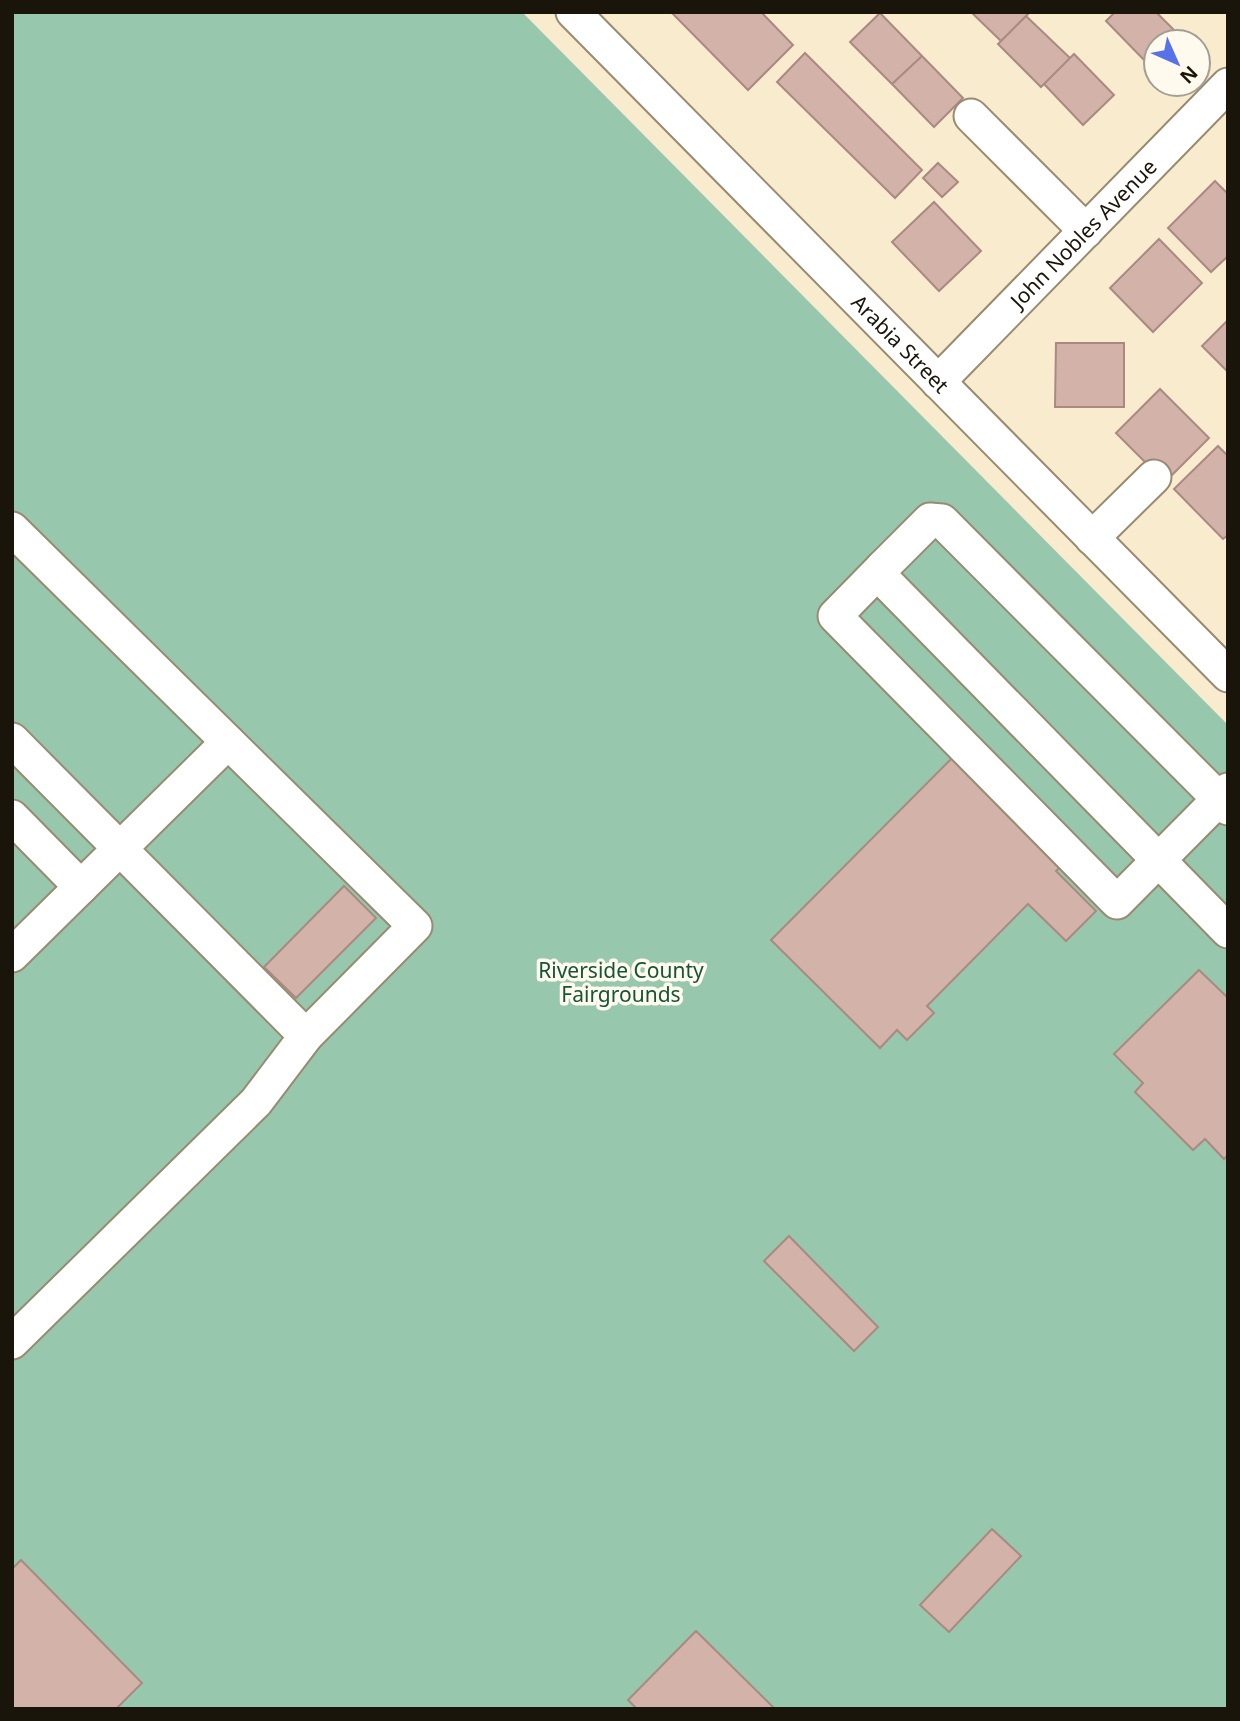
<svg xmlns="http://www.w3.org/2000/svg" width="1240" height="1721" viewBox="0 0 1240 1721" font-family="'Noto Sans',sans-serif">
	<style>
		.green { fill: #97c8ad }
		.building { fill: #d3b2a9; stroke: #a98a80; stroke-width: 2 }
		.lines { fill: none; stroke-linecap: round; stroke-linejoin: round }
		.minor-casing { stroke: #988b71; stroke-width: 37 }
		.minor { stroke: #fff; stroke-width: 33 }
		.labels { text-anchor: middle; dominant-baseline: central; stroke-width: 7; stroke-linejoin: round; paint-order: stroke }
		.street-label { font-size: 21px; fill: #1a150b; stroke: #fff9ee }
		.park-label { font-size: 21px; fill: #135539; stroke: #fff9ee }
	</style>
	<rect width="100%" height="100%" fill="#f9ebce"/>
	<path class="green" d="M12,12H522L1228,725V1709H12Z"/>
	<path class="building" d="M671,12H761L793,45L748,90Z
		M971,12H1029V13L1001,41Z
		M1115,12H1156L1178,34L1170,42H1156V56L1148,64L1106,21Z
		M880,13L922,56L892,84L850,42Z
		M1026,16L1070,58L1041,87L998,44Z
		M805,53L922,170L895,198L777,82Z
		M1074,54L1114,95L1083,125L1044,84Z
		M922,56L963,98L934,127L892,84Z
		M938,163L958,182L942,197L923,178Z
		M1215,181L1228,194V256L1211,272L1168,228Z
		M934,202L981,251L939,291L892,242Z
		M1159,239L1202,283L1153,332L1110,288Z
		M1228,320V372L1202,346Z
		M1056,343H1124V407H1055Z
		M1160,389L1209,438L1165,482L1116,433Z
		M1218,446L1228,456V535L1223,539L1174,489Z
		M961,749L1070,857L1056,871L1096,911L1066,941L1028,904L927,1006L934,1013L907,1040L897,1030L880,1048L771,940Z
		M344,886L376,918L296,998L264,967Z
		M1199,970L1228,998V1155L1224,1159L1205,1139L1193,1150L1135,1092L1143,1083L1114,1054Z
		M789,1236L878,1327L854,1351L764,1261Z
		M992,1529L1021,1556L949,1632L920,1605Z
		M21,1560L142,1683L116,1709H12V1569Z
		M696,1631L775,1709H637L628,1700Z"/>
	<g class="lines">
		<g class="minor-casing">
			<g id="minor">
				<path id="s1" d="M573,12L1228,675"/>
				<path d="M971,116L1086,231"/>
				<path id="s2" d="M938,382L1228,85"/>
				<path d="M12,529L415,926L306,1036L256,1102L12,1342"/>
				<path d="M1092,538L1154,477"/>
				<path d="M883,567L835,616L1117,902L1228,790"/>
				<path d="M12,740L306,1036"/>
				<path d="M1228,808L942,521L930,520L883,567L884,580L1228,931"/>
				<path d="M12,817L81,887"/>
				<path d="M12,955L228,742"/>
			</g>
		</g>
		<use href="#minor" class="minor"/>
	</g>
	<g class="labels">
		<g class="street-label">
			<text stroke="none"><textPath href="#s2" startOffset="208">John Nobles Avenue</textPath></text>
			<text stroke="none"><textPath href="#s1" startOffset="466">Arabia Street</textPath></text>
		</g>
		<g class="park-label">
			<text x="621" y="970">Riverside County<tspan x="621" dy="24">Fairgrounds</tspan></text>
		</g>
	</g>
	<rect width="1240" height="1721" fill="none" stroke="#1a150b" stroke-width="28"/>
	<g transform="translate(1177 63) rotate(135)"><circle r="33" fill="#fff9ee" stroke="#a39e93" stroke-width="2"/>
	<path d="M0-5L12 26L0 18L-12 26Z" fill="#5772e8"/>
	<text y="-10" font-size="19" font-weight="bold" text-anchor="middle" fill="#1a150b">N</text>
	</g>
</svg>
